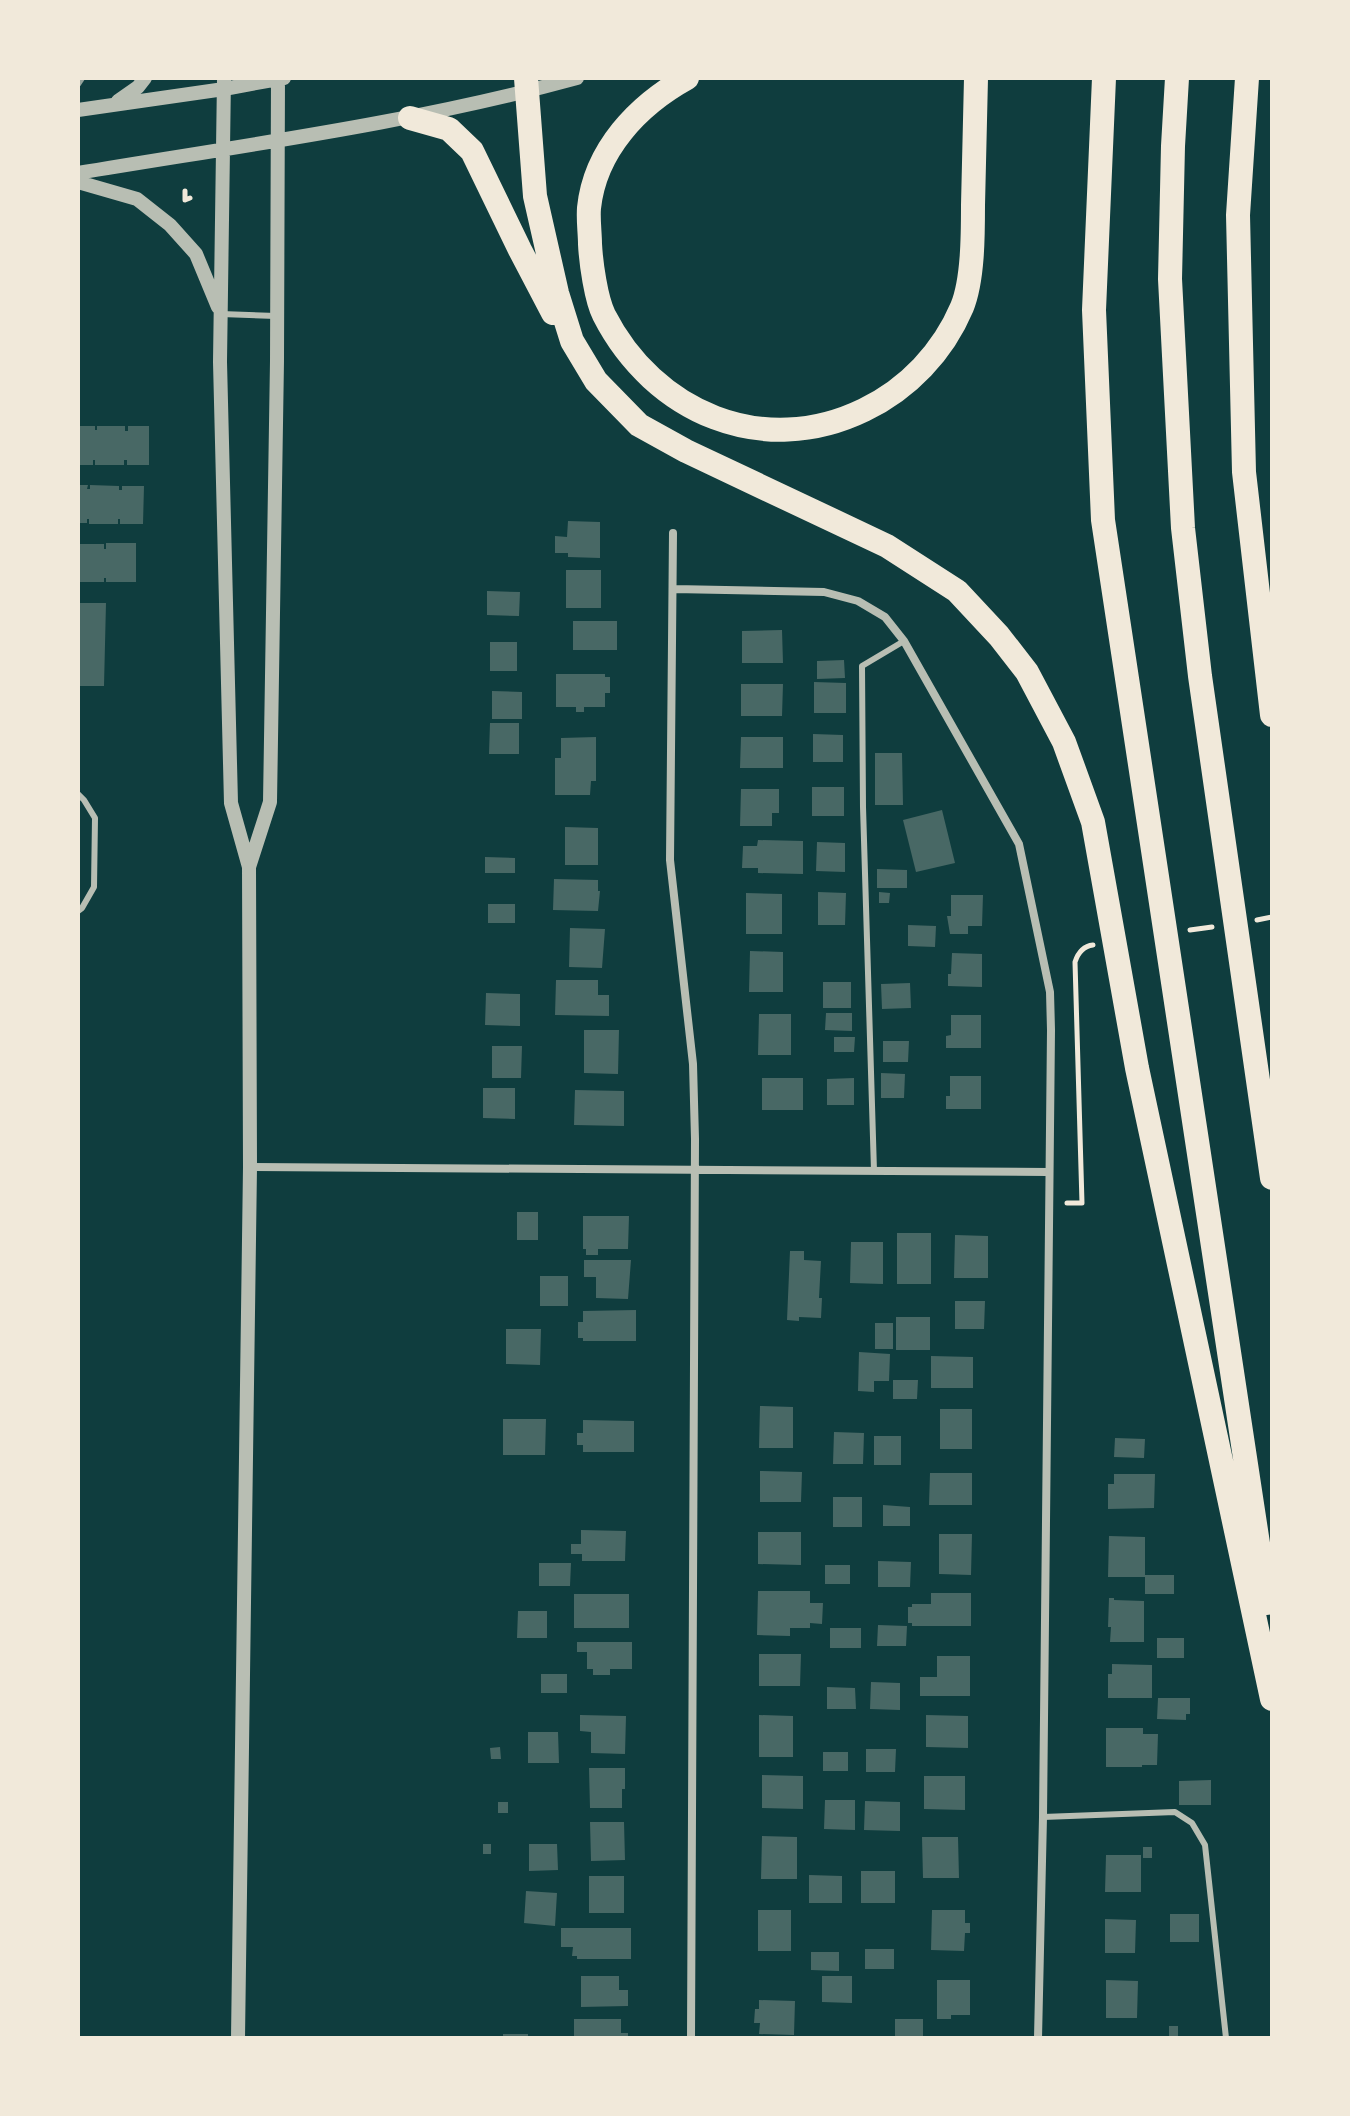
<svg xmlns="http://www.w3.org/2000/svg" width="1350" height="2116" viewBox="0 0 1350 2116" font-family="Lato,sans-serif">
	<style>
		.building { fill: #486865 }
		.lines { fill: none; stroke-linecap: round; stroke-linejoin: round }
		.path { stroke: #f1e9da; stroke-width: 5 }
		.service { stroke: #b8beb3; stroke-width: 6 }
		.minor { stroke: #b8beb3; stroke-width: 8 }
		.tertiary { stroke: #b8beb3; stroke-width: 14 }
		.motorway { stroke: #f1e9da; stroke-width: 24 }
		.rail { stroke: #97a49c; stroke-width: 6 }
	</style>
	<rect width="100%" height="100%" fill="#0f3d3e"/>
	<path class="building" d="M78,426H95V430H97V426H125V431H128V426H149V465H127V460H124V465H95V460H93V465H78Z
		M78,485H88L87,489H90V485L119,486V490H122V486H144L143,524H120V519H118V524H89V519H87V523H78Z
		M568,521L600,522V558L568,557V553H555V536L567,537Z
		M106,543H136V582H106V578H104V582H78V544H104V549H106Z
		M566,570H601V608H566Z
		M487,591L520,592L519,616L487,615Z
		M78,603H106L104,686H78Z
		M573,621H617V650H573Z
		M782,630L783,663H742V631Z
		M490,642H517V671H490Z
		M844,660L845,678L817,679V661Z
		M556,674H605V677H610V693H605V707H584V712H576V707H556Z
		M814,682L846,683V713H814Z
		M741,684H783L782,716H741Z
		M492,691L522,692V719H492Z
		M490,723H519V754H489Z
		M813,734L843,735V762H813Z
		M596,737V781H591L590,795H555V758H561V738Z
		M741,737H783V768H740Z
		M875,753H902L903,805H875Z
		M812,787H844V816H812Z
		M741,789H779V813H772V826H740Z
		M942,810L955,863L916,872L903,820Z
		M565,827L598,828V865H565Z
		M758,840L803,841V874L758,873V868H742L743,846H757Z
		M817,842L845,843V872L816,871Z
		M485,857L515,858V873H485Z
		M877,869L907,870V888H877Z
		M554,879L598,880V891H600L598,911L553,910Z
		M818,892L846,893L845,925H818Z
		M879,892L890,893L889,903H879Z
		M746,893L782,894V934H746Z
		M951,895H983L982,926H968V934H950L947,916H951Z
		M488,904H515V923H488Z
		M908,925L936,926L935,947L908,946Z
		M570,928L605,929L602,968L569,967Z
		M750,951L783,952V992H749Z
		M952,953L982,954V987L948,986V974H951Z
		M556,980H598V995H609V1016L555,1015Z
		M823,982H851V1008H823Z
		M910,983L911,1008L882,1009L881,984Z
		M486,993L520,994V1026L485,1025Z
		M826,1013H852V1031L825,1030Z
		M759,1014H791V1055H758Z
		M951,1015H981V1048H946V1036L951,1035Z
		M584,1030H619L618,1074L584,1073Z
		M834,1037H855L854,1052H834Z
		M883,1041H909L908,1062H883Z
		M492,1046H522L521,1078H492Z
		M881,1073L905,1074L904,1098H881Z
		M950,1076H981V1109H946V1096H950Z
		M762,1078H803V1110H762Z
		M854,1078V1105H827V1079Z
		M483,1088H515V1119L483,1118Z
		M575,1090L624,1091V1126L574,1125Z
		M517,1212H538V1240H517Z
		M583,1216H629L628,1249H598V1255H586V1249H583Z
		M897,1233H931V1284H897Z
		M955,1235L988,1236V1278H954Z
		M851,1242H883V1284L850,1283Z
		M790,1251H804V1260L821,1261L819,1298H822L821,1318L799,1317V1321L787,1320Z
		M584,1260H631L628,1299L596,1298V1277H584Z
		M540,1276H568V1306H540Z
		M955,1301H985L984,1329H955Z
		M636,1310V1341H583V1338H578V1322H583V1311Z
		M896,1317H930V1350H896Z
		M875,1323H893V1349H875Z
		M506,1329H541L540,1365L506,1364Z
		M859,1352L890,1354L889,1381H874V1392L858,1391Z
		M931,1356L973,1357V1388H931Z
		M893,1380H918L917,1399H893Z
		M760,1406L793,1407V1448H759Z
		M940,1409H972V1449H940Z
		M503,1419H546L545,1455H503Z
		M583,1420L634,1421V1452H583V1445H577V1433H583Z
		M834,1432L864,1433L863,1464H833Z
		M874,1436H901V1465H874Z
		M1115,1438L1145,1439L1144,1458L1114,1457Z
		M760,1471L802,1472L801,1502H760Z
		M930,1473H972V1505H929Z
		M1114,1474H1155L1154,1508L1108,1509V1484H1114Z
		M833,1497H862V1527H833Z
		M883,1505L910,1507V1526H883Z
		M581,1530L626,1531L625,1561H582V1554H571V1544H581Z
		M758,1532H801V1565L758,1564Z
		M939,1534H972L971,1575L939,1574Z
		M1109,1536L1145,1537V1577H1108Z
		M878,1561L911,1562L910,1587H878Z
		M539,1563H571L570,1586H539Z
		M825,1565H850V1584H825Z
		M1145,1575H1174V1594H1145Z
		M758,1591H810V1603H823L822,1624L810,1623V1628H790V1636L757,1635Z
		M931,1593H971V1626H912V1623H908V1607H912V1604H931Z
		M574,1594H629V1628H574Z
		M1109,1598H1114V1600L1144,1601V1642H1110L1111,1627H1108Z
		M518,1611H547V1638H517Z
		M878,1625L907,1626L906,1646H877Z
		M830,1628H861V1648H830Z
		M1157,1638H1184V1658H1157Z
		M577,1642H632V1669H610V1675H593V1669H587V1652H577Z
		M759,1654H801L800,1686H759Z
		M937,1656H970V1696H920V1677H937Z
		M1112,1664L1152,1665V1698H1108V1674H1112Z
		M541,1674H567V1693H541Z
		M871,1682L900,1683V1710L870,1709Z
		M827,1687L855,1688L856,1709H827Z
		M1158,1698H1190V1714H1186V1720L1157,1719Z
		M580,1715L626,1716L625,1754L591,1753V1732L580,1731Z
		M759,1715L793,1716V1757H759Z
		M926,1715L968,1716V1748L926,1747Z
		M1106,1728H1143V1734H1158L1157,1765H1142V1767H1106Z
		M528,1732H558L559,1763H528Z
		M500,1747L501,1759H491L490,1748Z
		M866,1749H896L895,1772H866Z
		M823,1752H848V1771H823Z
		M589,1768H625V1789H622V1808H590Z
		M762,1775L803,1776V1809L762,1808Z
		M924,1776H965V1810L924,1809Z
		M1211,1780V1805H1179V1781Z
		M825,1800H855V1830L824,1829Z
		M865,1801L900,1802V1831L864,1830Z
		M498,1802H508V1813H498Z
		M590,1822H624L625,1860L591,1861Z
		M762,1836L797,1837V1879H761Z
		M922,1837H958L959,1878H923Z
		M483,1844H491V1854H483Z
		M529,1844H557L558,1870L529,1871Z
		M1143,1847H1152V1858H1143Z
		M1106,1855H1141V1892H1105Z
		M861,1871H895V1903H861Z
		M809,1875L842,1876V1903H809Z
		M589,1876H624V1913H589Z
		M526,1891L557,1893L555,1926L524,1923Z
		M758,1910H791V1951H758Z
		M932,1910H965V1923H970V1933H965L964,1951L931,1950Z
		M1170,1914H1199V1942H1170Z
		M1105,1919L1136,1920L1135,1953H1105Z
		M561,1928H631V1959H577V1956H572L573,1947H561Z
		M865,1949H894V1969H865Z
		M811,1952H839V1971L811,1970Z
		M581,1976H619V1990H628V2006L581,2007Z
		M822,1976H852V2003L822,2002Z
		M937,1980H970V2015H951V2019H937Z
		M1106,1980L1138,1981L1137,2018H1106Z
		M759,2000L795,2001L794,2035L759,2034L760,2023H754L755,2009H759Z
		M574,2019H621V2033H628V2038H574Z
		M895,2019H923V2038H895Z
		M1169,2026H1178V2037H1169Z
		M503,2034H528V2038H503Z"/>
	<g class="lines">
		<path class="path" d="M185,191V200L190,198
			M1257,920L1272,917
			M1190,930L1212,927
			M1067,1203H1082L1075,962C1078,953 1083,946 1093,945"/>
		<path class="service" d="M221,314L276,316
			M78,794L84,800L95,818L94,887L82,908L78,911
			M874,1171L863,807L862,666L904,641
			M1043,1817L1175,1812L1192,1823L1205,1845L1226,2038"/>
		<path class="minor" d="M673,533L670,860L693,1064L695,1139L691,2038
			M674,589L824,592L858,601L885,617L904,641L1019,844L1050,992L1051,1030L1043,1817L1038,2038
			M250,1167L1048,1172"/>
		<path class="tertiary" d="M224,78L220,362L231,803L249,867L250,1167L238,2038
			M118,101L138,87L145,78
			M78,110L224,89L284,78
			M78,173C245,145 413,123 577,78
			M78,182L137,199L170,225L196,254L218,307
			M249,867L270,802L277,361L278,78"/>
		<path class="motorway" d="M526,78L535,196L557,293L572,341L596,381L639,425L686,451L887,546L957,591L999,636L1027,672L1064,742L1093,822L1137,1068L1272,1699
			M687,78C638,105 595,150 589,208C588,220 590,233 590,244C591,263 596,299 604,315C654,413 763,459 864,410C908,389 943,352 962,307C973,280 973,235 973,205C974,163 975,120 976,78
			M1104,78L1094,310L1103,520L1267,1603
			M1177,78L1173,146L1170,279L1183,528L1200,676L1272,1178
			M1247,78L1238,215L1244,472L1272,715
			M410,118L449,129L472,151L520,250L553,313"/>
		<path class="rail" d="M78,84L82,78"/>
	</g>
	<rect width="1350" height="2116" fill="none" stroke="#f1e9da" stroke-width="160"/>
</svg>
